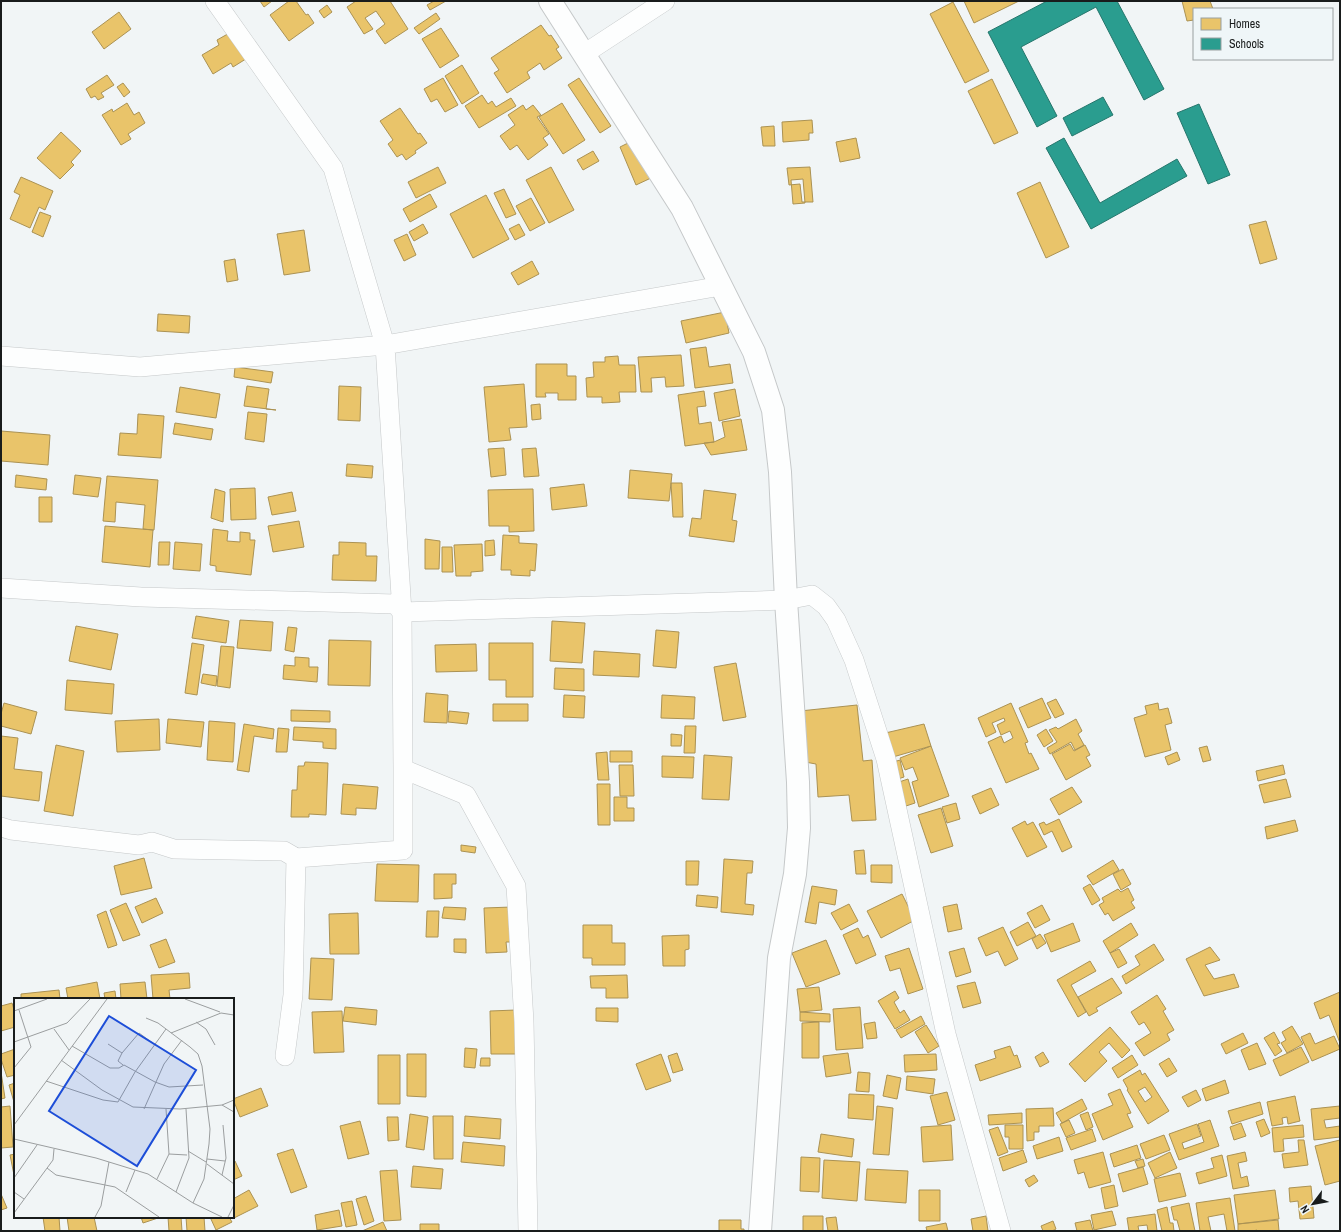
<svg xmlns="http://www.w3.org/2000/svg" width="1341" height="1232" viewBox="0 0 1341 1232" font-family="'Archivo Narrow',sans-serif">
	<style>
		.homes { fill: #e9c46a; stroke: #ab9253; fill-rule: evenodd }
		.schools { fill: #2a9d8f; stroke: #25766c }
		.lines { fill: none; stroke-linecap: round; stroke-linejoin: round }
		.minor-casing { stroke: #c5c8c9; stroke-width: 20 }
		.tertiary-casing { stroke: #c5c8c9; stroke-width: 24 }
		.minor { stroke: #fdfefe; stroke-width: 19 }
		.tertiary { stroke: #fdfefe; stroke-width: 22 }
		.inset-road { fill: none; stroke: #9b9e9f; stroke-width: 1 }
		.view { fill: #1d4ed8; fill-opacity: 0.15; stroke: #1d4ed8; stroke-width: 2 }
		.inset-edge { fill: none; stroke: #191c1c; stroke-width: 2 }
	</style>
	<rect width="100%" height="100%" fill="#f1f5f6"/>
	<path class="homes" d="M260,1H272L264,7Z
		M289,1H296L306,15L308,14L314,23L289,41L270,15Z
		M356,1H390L408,29L385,44L376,31L385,24L376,11L365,18L373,29L364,34L347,7Z
		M434,1H446L430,10L427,5Z
		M964,1H1019L974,23Z
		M1182,1H1210L1213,9H1194V20L1187,21Z
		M953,2L989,71L965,83L930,14Z
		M327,5L332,12L324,18L319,11Z
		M119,12L131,29L104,49L92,32Z
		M436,13L440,19L419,34L414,28Z
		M541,25L549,36L551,35L559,47L556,49L562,58L544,70L540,63L527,72L530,78L507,93L494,73L499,70L491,58Z
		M441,28L459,56L440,68L422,39Z
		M233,31L249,57L233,67L231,63L213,74L202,55L219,45L217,40Z
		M462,65L479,93L462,104L445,76Z
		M107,75L114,85L101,93L104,97L98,100L95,96L91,98L86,89Z
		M443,78L458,105L445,112L437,99L431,102L424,89Z
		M579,78L611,126L600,133L568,85Z
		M992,79L1018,133L994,144L968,91Z
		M123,83L130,92L124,97L117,87Z
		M482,95L488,104L492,101L496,107L511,98L516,106L479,128L465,106Z
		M127,103L134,115L139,112L145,123L128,134L131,139L121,145L102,115L112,109L113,112Z
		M562,103L585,140L563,154L539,117Z
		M523,105L526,110L533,105L541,115L537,117L549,134L543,138L548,145L528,160L517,145L510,150L500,136L515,125L508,115Z
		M400,108L418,134L420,133L427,143L415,151L416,153L406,160L402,154L397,157L388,144L393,140L380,121Z
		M812,120L813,133H809V140L783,142L782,122Z
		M774,126L775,146H763L761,127Z
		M61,132L81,151L71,162L74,165L60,179L37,158Z
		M856,138L860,158L840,162L836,142Z
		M634,140L651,178L636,185L620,147Z
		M593,151L599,161L583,170L577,160Z
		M438,167L446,183L416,198L408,182Z
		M551,167L574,210L549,223L526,180Z
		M810,167L813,202H802L800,184L789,185L787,168Z
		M21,177L53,191L45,210L39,207L30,228L10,219L20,195L14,192Z
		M803,179L805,203L793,204L791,180Z
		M1040,182L1069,247L1046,258L1017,193Z
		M504,189L516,214L506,218L494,193Z
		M430,194L437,207L410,222L403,209Z
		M486,195L509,239L473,258L450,214Z
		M531,198L545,223L530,231L516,206Z
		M40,212L51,216L43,237L32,232Z
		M1266,221L1277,259L1260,264L1249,225Z
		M423,224L428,233L414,241L409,232Z
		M519,224L525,235L515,240L509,229Z
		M304,230L310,271L284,275L277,234Z
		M407,234L416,255L404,261L394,240Z
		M235,259L238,280L227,282L224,261Z
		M532,261L539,274L518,285L511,273Z
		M725,312L729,333L686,343L681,321Z
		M158,314L190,316L189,333L157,331Z
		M706,347L709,367L730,364L733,383L695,388L690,349Z
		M681,355L684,386L666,387L665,377L651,378L652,392H641L638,357Z
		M618,356L619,365H635L636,392H619L620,402L602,403V397H587L586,378L594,377L593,362H605V357Z
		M536,364H567V376H576V400H558V393H545L546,397H536Z
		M235,367L273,372L271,383L234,377Z
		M524,384L527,427L509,428L511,440L489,442L484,387Z
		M247,386L269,389L266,409L276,410L244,406Z
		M339,386L361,387L360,421L338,420Z
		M180,387L220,394L216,418L176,412Z
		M735,389L740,416L719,421L714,393Z
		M704,391L706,406L697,407L699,424L711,422L714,442L685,446L678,395Z
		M540,404L541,419L532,420L531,405Z
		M248,412L267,414L264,442L245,439Z
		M138,414L164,416L161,458L118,455L120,433L137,434Z
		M741,419L747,450L711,455L704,443L714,442L725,437L722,422Z
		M175,423L213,429L211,440L173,434Z
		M1,431L50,435L48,465L1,461Z
		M504,448L506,475L491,477L488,449Z
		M536,448L539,476L524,477L522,449Z
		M347,464L373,466L372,478L346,476Z
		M630,470L672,474L669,501L628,498Z
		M16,475L47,479L46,490L15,487Z
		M75,475L101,478L98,497L73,494Z
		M107,476L158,480L154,530L143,529L145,505L116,502L115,522L103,521Z
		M671,483H682L683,517H673Z
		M584,484L587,506L552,510L550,488Z
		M255,488L256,519L231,520L230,489Z
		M215,489L225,492L223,522L211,518Z
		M533,489L534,531L509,532V526H489L488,490Z
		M704,490L736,494L732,520L737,521L734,542L689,536L692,518L701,519Z
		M292,492L296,511L272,515L268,497Z
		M39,497H52V522H39Z
		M299,521L304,547L273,552L268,526Z
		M105,526L153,530L150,567L102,562Z
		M213,529L228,531L227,541L240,542V532L250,533V540H255L251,575L216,571V566L210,565Z
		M503,535L519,536V543L537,544L535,571L530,570V576L511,575V570H501Z
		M425,539L440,541L439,569H425Z
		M494,540L495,555L485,556V541Z
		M159,542H170L169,565H158Z
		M175,542L202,544L200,571L173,569Z
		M339,542L366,543V556H377L376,581L332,580L333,555H339Z
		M482,544L483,571L471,572V576H456L454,545Z
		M442,547H452L453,572H442Z
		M196,616L229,621L226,643L192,638Z
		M240,620L273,622L271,651L237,648Z
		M552,621L585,623L582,663L550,661Z
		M76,626L118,634L111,670L69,661Z
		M288,627L297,628L294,652L285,650Z
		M656,630L679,632L676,668L653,666Z
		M329,640L371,641L370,686L328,685Z
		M192,643L204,645L197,695L185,693Z
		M489,643H533V697H506V680H489Z
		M476,644L477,671L436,672L435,645Z
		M221,646L234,647L230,688L217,686Z
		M594,651L640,654L639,677L593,675Z
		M295,657L309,658V667H318L317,682L283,679L284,665L295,666Z
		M736,663L746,717L723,721L714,667Z
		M555,668L584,669V691L554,689Z
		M203,674L217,676L216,686L201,683Z
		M67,680L114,684L112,714L65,710Z
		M426,693L448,695L447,723L424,722Z
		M564,695L585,696L584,718L563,717Z
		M662,695L695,697L694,719L661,718Z
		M1042,698L1051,718L1028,728L1019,708Z
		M1056,699L1064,714L1055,718L1047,703Z
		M4,703L37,712L31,734L1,726V714Z
		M1011,703L1028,742L1025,743L1029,754L1031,753L1039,769L1006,783L988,742L1001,736L1004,743L1013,738L1010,731L1001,735L997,725L1005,721L1004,718L992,723L996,732L986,737L978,718Z
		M1158,703L1159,710L1168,708L1172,723L1165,725L1171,750L1145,757L1134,718L1147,714L1145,706Z
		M493,704H528V721H493Z
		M857,705L863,761L872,760L876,820L852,821L849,795L818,797L816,764L805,762L800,711Z
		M291,710L330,711V722L291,721Z
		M449,711L469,713L467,724L448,722Z
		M159,719L160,750L117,752L115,721Z
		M168,719L204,722L201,747L166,743Z
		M1076,719L1082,731L1078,734L1084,745L1075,750L1071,742L1050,754L1047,748L1057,742L1049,730L1056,727L1058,729Z
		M209,721L235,723L233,762L207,760Z
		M244,724L274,729L273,739L254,736L249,772L237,770Z
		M924,724L931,746L886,759L881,734Z
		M685,726H696L695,753H684Z
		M294,727L336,729V749L323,748V742L293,740Z
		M278,728L289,729L287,752H276Z
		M1046,729L1053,741L1044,747L1037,735Z
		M671,734L682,735L681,746H671Z
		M1,736L18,738L14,769L42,772L39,801L1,796Z
		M1070,744L1074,751L1085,745L1090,755L1086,757L1091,766L1066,780L1052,754Z
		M56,745L84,751L73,816L44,811Z
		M931,746L949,796L919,807L912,782L918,780L913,767L905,770L900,758Z
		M1207,746L1211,760L1203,762L1199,748Z
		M610,751H632V762H610Z
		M607,752L609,780H598L596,753Z
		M1177,752L1180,760L1168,765L1165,757Z
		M704,755L732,757L729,800L702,799Z
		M662,756L694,757L693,778L662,777Z
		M900,760L904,777L895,780L890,763Z
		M305,762L328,763L326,815L309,814V817H291L292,790H297L298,766H304Z
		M619,765H633L634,796H620Z
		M1283,765L1285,774L1258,781L1256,771Z
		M908,779L915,803L906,806L899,782Z
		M1286,779L1291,797L1264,803L1259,785Z
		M343,784L378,787L376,809L356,808V815L341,814Z
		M597,784H610V825H598Z
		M1072,787L1082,802L1059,815L1050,799Z
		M991,788L999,805L980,814L972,796Z
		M614,797H627V808H634V821H614Z
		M956,803L960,819L947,823L942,807Z
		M941,808L953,846L931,853L918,815Z
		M1059,819L1072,847L1062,852L1052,831L1044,835L1039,824L1044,822L1046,825Z
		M1295,820L1298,831L1267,839L1265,827Z
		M1025,821L1027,825L1033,822L1047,847L1027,857L1012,828Z
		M461,845L476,847L475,853L461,851Z
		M864,850L866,874H856L854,851Z
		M144,858L152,888L121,895L114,866Z
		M724,859L753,861L752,873H747L745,904L754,905L753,915L721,912Z
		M1113,860L1119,870L1093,885L1087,876Z
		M686,861H699L698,885H686Z
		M377,864L419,865L418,902L375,901Z
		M871,865H892V883L871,882Z
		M1123,869L1131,884L1121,890L1113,874Z
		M434,874H456V884H452V898L434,899Z
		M1090,884L1100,900L1092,905L1083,888Z
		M812,886L837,890L835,905L819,902L816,924L805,922Z
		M1128,888L1134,900L1131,902L1135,908L1113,921L1108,913L1105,915L1099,905L1104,902L1102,898L1118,889L1121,892Z
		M902,894L915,920L881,938L867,911Z
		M697,895L718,897L717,908L696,906Z
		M156,898L163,913L142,923L135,907Z
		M126,903L140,935L123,941L110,910Z
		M849,904L858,921L841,930L831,913Z
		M957,904L962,929L948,932L943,907Z
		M1042,905L1050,920L1035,928L1027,913Z
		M444,907L466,908L465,920L442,918Z
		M512,907L513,942H506L507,952L486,953L484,908Z
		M106,911L117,945L108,948L97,915Z
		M427,911H439L438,937H426Z
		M358,913L359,954H330L329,914Z
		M1028,922L1036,936L1017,946L1010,932Z
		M1073,923L1080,941L1051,952L1044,935Z
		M1131,923L1138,935L1110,953L1103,941Z
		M583,925H612V943H625V965H592V958H583Z
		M1003,927L1018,959L1005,966L998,951L986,956L978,938Z
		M858,928L863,938L868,935L876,955L856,964L843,935Z
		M1040,934L1046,943L1037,949L1032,939Z
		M689,935V949L685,950V966H663L662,936Z
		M166,939L175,962L159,968L150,945Z
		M454,939H466V953L454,952Z
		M826,940L840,974L806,987L792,953Z
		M1154,944L1164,960L1126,984L1122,976L1140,965L1135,956Z
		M1210,947L1220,960L1205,965L1214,979L1234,974L1239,987L1204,996L1186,959Z
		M909,948L923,989L908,994L900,968L890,971L885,956Z
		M964,948L971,972L956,977L949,952Z
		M1119,949L1127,963L1118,968L1110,953Z
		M311,958L334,959L332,1000L309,999Z
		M1090,961L1096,971L1071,985L1086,1012L1078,1017L1057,980Z
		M189,973L190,988L169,990L170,999H153L151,975Z
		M627,975L628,998H606V988H591L590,976Z
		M1112,978L1122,993L1096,1008L1098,1011L1089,1016L1078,997Z
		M97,982L100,999H68L66,988Z
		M145,982L147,999H121L120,984Z
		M975,982L981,1003L963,1008L957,986Z
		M819,987L822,1010L800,1012L797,989Z
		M59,990L60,999H21V994Z
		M115,991L116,999H105L104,993Z
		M895,991L899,998L894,1002L900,1013L904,1010L910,1020L895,1029L878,1001Z
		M1340,992V1043L1329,1015L1320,1019L1314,1003Z
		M1157,995L1166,1009L1163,1011L1174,1030L1167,1034L1170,1040L1144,1056L1135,1043L1151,1033L1144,1022L1139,1025L1131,1012Z
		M12,1003L15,1013V1027L1,1031V1006Z
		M345,1007L377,1010L376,1025L343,1021Z
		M860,1007L863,1048L836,1050L833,1009Z
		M596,1008H618V1022L596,1021Z
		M516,1010L517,1054H491L490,1011Z
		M342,1011L344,1052L314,1053L312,1012Z
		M800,1012L830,1014V1022L800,1021Z
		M921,1016L925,1024L901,1038L896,1030Z
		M819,1022V1058H802V1023Z
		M875,1022L877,1038L867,1039L864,1024Z
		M926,1025L939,1046L928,1053L915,1032Z
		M1292,1026L1303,1044L1287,1053L1281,1043L1286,1040L1282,1032Z
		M1110,1027L1130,1050L1122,1058L1109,1043L1099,1052L1107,1061L1085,1082L1069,1064Z
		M1274,1032L1280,1043L1277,1044L1282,1051L1275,1056L1264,1038Z
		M1243,1033L1248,1043L1226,1054L1221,1044Z
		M1310,1033L1315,1044L1334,1036L1340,1049L1312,1061L1301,1037Z
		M1257,1043L1266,1064L1249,1070L1241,1050Z
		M1010,1046L1014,1056L1017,1055L1021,1067L980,1081L975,1065L996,1058L994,1051Z
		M1301,1047L1309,1062L1280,1076L1273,1060Z
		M465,1048L477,1049L475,1068L464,1067Z
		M15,1049V1075L7,1077L1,1059V1054Z
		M1043,1052L1049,1062L1040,1067L1035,1057Z
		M677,1053L683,1070L673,1073L668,1056Z
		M848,1053L851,1073L826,1077L823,1056Z
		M407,1054H426V1097L407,1096Z
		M661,1054L671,1081L646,1090L636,1064Z
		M936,1054L937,1070L905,1072L904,1055Z
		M378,1055H400V1104H378Z
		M1132,1055L1138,1065L1118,1078L1112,1068Z
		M481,1058H490V1066H480Z
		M1169,1058L1177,1071L1167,1077L1159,1064Z
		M1140,1070L1142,1075L1145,1073L1169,1111L1148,1124L1127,1090L1128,1089L1123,1080ZM1145,1087L1152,1097L1145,1102L1138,1091Z
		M1,1072L5,1098L1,1099Z
		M858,1072L870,1073L869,1092L856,1091Z
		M887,1075L901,1078L897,1099L883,1096Z
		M907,1076L935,1079L933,1094L906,1090Z
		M1225,1080L1229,1093L1206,1101L1202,1089Z
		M15,1083V1102H14L9,1085Z
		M261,1088L268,1106L240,1117L233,1099Z
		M1120,1089L1131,1113L1127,1114L1133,1127L1103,1140L1092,1114L1113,1105L1108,1094Z
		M1196,1090L1201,1100L1188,1107L1182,1097Z
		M947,1092L955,1120L938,1125L930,1096Z
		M849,1094L874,1095L873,1120L848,1118Z
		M1295,1096L1300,1121L1288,1124L1287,1117L1282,1118L1283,1124L1272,1126L1267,1102Z
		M1082,1099L1087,1109L1062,1123L1056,1113Z
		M1260,1102L1263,1114L1232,1124L1228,1111Z
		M10,1106L13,1147L1,1148V1107Z
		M877,1106L893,1108L889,1155L873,1154Z
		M1340,1106V1118L1324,1120L1326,1128L1340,1126V1137L1314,1140L1311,1109Z
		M1053,1108L1054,1126H1039V1132H1034V1140L1027,1141L1026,1109Z
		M1088,1112L1093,1127L1086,1130L1080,1115Z
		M1022,1113V1123L989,1125L988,1115Z
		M410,1114L428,1117L424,1150L406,1147Z
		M433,1116H453V1159H434Z
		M465,1116L501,1119L500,1139L464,1136Z
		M387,1117H398L399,1140L388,1141Z
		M1264,1119L1270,1133L1261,1137L1256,1122Z
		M1069,1120L1075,1133L1066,1137L1060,1124Z
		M1210,1120L1219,1146L1179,1160L1169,1134L1197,1124L1201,1136L1182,1143L1184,1149L1204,1142L1198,1124Z
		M360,1121L369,1154L348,1159L340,1126Z
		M1241,1123L1246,1136L1234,1140L1230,1127Z
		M951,1125L953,1160L923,1162L921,1127Z
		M1005,1125H1023V1149H1009V1137H1005Z
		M1303,1125L1304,1137L1283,1139L1284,1151L1274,1152L1272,1128Z
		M998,1127L1008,1152L998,1156L989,1130Z
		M1092,1129L1096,1141L1071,1150L1066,1138Z
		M821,1134L854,1139L852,1157L818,1152Z
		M1164,1135L1170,1150L1146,1159L1140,1144Z
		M1059,1137L1063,1151L1037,1159L1033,1146Z
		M1298,1140H1304L1308,1165L1284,1168L1282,1154L1299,1152Z
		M1340,1140V1181L1325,1185L1315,1146Z
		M463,1142L505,1146L504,1166L461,1162Z
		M1137,1145L1141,1158L1114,1167L1110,1154Z
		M293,1149L307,1187L291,1193L277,1154Z
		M1023,1150L1027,1162L1003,1171L999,1158Z
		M1103,1152L1111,1182L1089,1188L1084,1172L1078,1174L1074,1160Z
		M1170,1152L1177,1168L1155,1178L1148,1163Z
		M1245,1152L1247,1161L1238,1163L1241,1178L1247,1176L1249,1186L1233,1189L1227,1156Z
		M15,1154V1180L10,1155Z
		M1222,1155L1227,1176L1199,1184L1196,1173L1214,1168L1211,1158Z
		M801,1157L820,1158L819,1192L800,1191Z
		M1143,1159L1145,1166L1138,1168L1135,1161Z
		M824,1160L860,1162L857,1201L822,1198Z
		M235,1161L242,1176L233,1180V1162Z
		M413,1166L443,1169L441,1189L411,1187Z
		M1143,1167L1148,1184L1123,1192L1118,1174Z
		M867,1169L908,1171L906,1203L865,1200Z
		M397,1170L401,1220L384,1221L380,1171Z
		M1180,1173L1186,1196L1159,1202L1154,1179Z
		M1034,1175L1038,1181L1029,1187L1025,1180Z
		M1114,1185L1118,1206L1105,1209L1101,1188Z
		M1311,1186L1314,1218L1300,1219L1298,1201L1290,1202L1289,1188Z
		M249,1190L258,1206L234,1218L233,1199Z
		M919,1190H940V1221H919Z
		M1275,1190L1279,1219L1238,1224L1234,1195Z
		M1,1194L7,1208L1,1210Z
		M366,1196L374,1221L364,1225L356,1199Z
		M1230,1198L1235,1231H1227L1224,1214L1208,1217L1211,1231H1200L1196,1203Z
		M352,1201L357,1225L346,1227L341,1203Z
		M1189,1203L1195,1231H1180L1177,1220H1174L1171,1207Z
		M1167,1207L1170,1223H1173L1174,1231H1162L1157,1210Z
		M339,1210L342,1226L317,1230L315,1215Z
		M1112,1211L1116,1225L1094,1230L1091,1215Z
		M1155,1214L1157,1231H1148L1147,1225L1138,1226L1139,1231H1129L1127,1218Z
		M803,1216H823V1231H803Z
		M986,1216L988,1231H973L971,1219Z
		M43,1217H59L60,1231H45Z
		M67,1217H94L97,1231H69Z
		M141,1217H161L143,1223Z
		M168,1217H181L182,1231H169Z
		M186,1217H204L205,1231H187Z
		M210,1217H229L232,1222L216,1230Z
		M836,1217L838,1231H828L826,1218Z
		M719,1220H741V1229H744V1231H719Z
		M1090,1220L1093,1231H1077L1075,1223Z
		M1278,1220L1279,1231H1257V1230L1253,1231H1238V1224Z
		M1053,1221L1056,1229L1052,1231H1043L1041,1226Z
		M383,1222L387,1231H362Z
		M946,1223L948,1231H927L926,1227Z
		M420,1224H439V1231H420Z"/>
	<path class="schools" d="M1047,1H1117L1164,89L1144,100L1096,7L1021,47L1057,116L1037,127L988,32Z
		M1103,97L1113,115L1072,136L1063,118Z
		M1199,104L1230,175L1208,184L1177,113Z
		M1064,138L1100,203L1177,159L1187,176L1091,229L1046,148Z"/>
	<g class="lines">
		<g class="minor-casing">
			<path id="minor" d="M215,1L333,168L385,345L402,612L403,769L466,795L516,886L524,1022L528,1231
				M584,54L665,1
				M1,356L140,367L385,345L721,286
				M1,588L141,597L395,604L402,612L786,600L812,595L826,606L836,620L854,660L886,759L946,1034L1001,1231
				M1,827L11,830L139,845L152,842L174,849L284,851L296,858L293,995L285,1056
				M296,858L403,850V769"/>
		</g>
		<g class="tertiary-casing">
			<path id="tertiary" d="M550,1L682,208L754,352L773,410L780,472L786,600L798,782L799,828L795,874L779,958L760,1231"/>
		</g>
		<use href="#minor" class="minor"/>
		<use href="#tertiary" class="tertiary"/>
	</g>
	<g transform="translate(14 998)">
		<rect width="220" height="220" fill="#f1f5f6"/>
		<path class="inset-road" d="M171,1L206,14M0,13L33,1M132,20L144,25L176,49L184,56L188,68L196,131L195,146L190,181L179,205M182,24L192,31L201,47M40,31L55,52M157,35L207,15L220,17M0,44L53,25L76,1M94,46L108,55L125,35L140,46M58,48L96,70H105L110,67L141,84L155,89L189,87M108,55L104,63L109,67M47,62L88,92L119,109L166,111L208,107L220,114M0,70L17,49L5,12M32,83L89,102L104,104L121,74L152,31M208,107L220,102M130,111L150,66L168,42M0,127L93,1M0,141L82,160L134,176L179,205L208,219M174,153L192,164M155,156L173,157M193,161L211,163M193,166L220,186M33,170L42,177L101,189L145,219M208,177L212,160L209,127M0,180L23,147M143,181L155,156L152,111M0,194L10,201M112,194L121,172M162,194L175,160L172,111M0,215L39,162L40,151M81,219L87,208L95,164M214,219L220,207"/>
		<path class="view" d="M95,18L182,72L123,168L35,113Z"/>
		<rect width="220" height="220" class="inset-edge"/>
	</g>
	<rect width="1341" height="1232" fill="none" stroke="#191c1c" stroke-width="4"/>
	<rect x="1193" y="8" width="140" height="52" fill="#eff6f8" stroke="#999fa0"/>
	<rect x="1201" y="18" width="20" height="12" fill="#e9c46a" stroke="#999fa0"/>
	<text x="1229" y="28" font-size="12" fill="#191c1c">Homes</text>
	<rect x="1201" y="38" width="20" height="12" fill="#2a9d8f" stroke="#999fa0"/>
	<text x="1229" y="48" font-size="12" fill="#191c1c">Schools</text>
	<g transform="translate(1313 1204) rotate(238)" stroke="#eff6f8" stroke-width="3" paint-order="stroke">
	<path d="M0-3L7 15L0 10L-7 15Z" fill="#191c1c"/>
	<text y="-6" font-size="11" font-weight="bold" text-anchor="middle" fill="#191c1c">N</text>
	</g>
</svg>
